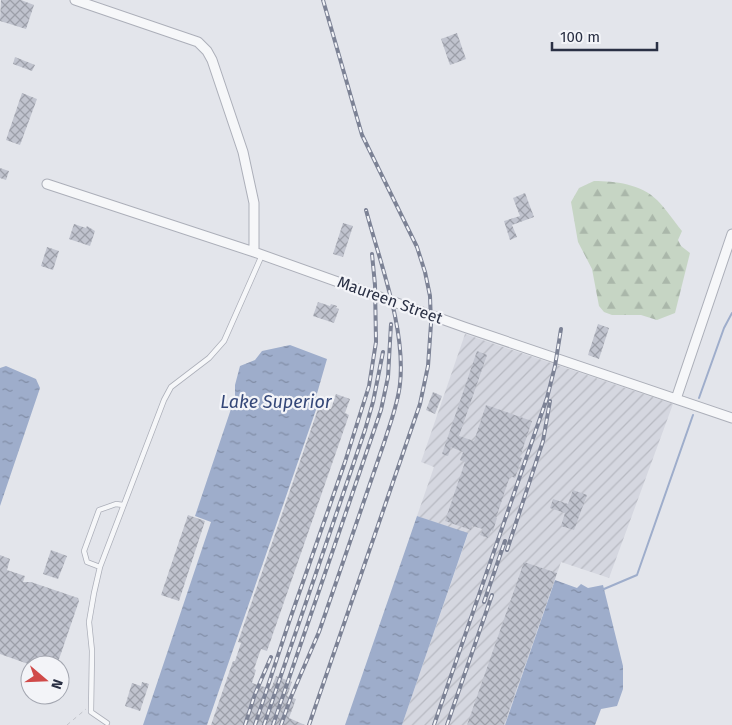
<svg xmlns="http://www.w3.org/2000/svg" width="732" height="725" viewBox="0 0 732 725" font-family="'Fira Sans',sans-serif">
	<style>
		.industrial { fill: url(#industrial-furrows) }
		.forest { fill: url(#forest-firs) }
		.water { fill: url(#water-ripples) }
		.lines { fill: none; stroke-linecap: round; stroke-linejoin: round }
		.stream { stroke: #9eadcb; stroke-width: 2 }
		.building { fill: url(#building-cross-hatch) }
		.service-casing { stroke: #acafb9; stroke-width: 6 }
		.minor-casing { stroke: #acafb9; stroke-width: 11 }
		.path { stroke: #c1c3ca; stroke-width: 1; stroke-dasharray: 4 4; stroke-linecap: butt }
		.service { stroke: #f6f7f9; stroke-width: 4.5 }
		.minor { stroke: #f6f7f9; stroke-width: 9 }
		.rail-casing { stroke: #7c8295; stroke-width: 4 }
		.rail { stroke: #f3f4f8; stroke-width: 2; stroke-dasharray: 5.5; stroke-linecap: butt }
		.labels { text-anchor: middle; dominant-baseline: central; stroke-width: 4.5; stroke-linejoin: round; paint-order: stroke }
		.street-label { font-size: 16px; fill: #2a3044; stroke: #f3f4f8 }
		.water-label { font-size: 18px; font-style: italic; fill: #344778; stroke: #f3f4f8 }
	</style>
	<defs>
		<pattern id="industrial-furrows" width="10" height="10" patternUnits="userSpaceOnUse" patternTransform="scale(1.25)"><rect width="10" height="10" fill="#d5d7e0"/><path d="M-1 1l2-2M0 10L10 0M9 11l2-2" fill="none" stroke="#b7b9c1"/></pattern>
		<pattern id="forest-firs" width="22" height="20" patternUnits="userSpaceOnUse" patternTransform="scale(1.25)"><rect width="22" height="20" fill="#c6d5c4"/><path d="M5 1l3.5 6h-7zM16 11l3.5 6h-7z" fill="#aab7aa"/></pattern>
		<pattern id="water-ripples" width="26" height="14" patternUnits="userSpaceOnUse" patternTransform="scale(1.25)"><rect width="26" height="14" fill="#9eadcb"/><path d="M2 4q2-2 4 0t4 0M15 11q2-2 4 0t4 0" fill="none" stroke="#818da6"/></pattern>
		<pattern id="building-cross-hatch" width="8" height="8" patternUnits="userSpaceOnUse" patternTransform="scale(1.25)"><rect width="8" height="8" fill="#c0c3ce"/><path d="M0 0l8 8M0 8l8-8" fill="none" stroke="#9c9fa9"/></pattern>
	</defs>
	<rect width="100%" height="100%" fill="#e3e5eb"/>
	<path class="industrial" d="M465,334L673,404L609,578L561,562L505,725H402L468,534L417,516L434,467L421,462Z"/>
	<path class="forest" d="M594,181C615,181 641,184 657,200C666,209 674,221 682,231L678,240L681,246L690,253L675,313L657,320L641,315H612L604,312L599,306L592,269L578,242L571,202L579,188Z"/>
	<path class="water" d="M290,345L327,359L316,397L319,401L207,725H143L211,522L195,516L235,397V385L240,366L255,360L262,351Z
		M6,366L36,379L40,388L0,506V368Z
		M417,516L468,533L402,725H345Z
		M555,580L577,588L581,584L588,588L603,585L623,666V689L617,706L601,709L595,725H505Z"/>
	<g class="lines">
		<path class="stream" d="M699,398L724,328L732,313
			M604,589L637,575L693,415"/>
	</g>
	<path class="building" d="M1,0H21L34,5L26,29L0,21Z
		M457,33L466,59L450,65L441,39Z
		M15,57L35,65L32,71L13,64Z
		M22,93L37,99L20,145L6,140Z
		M0,168L9,171L6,180L0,178Z
		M525,193L534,217L512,225L517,237L510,240L504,221L520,216L513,198Z
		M343,223L353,226L343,257L333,254Z
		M74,224L86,228L87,226L95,231L90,246L69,239Z
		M47,247L59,251L53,270L41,266Z
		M318,302L330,306L331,304L337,306L336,308L339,309L334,323L313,316Z
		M598,324L609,328L599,359L588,355Z
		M477,351L487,355L459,436L474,441L486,405L532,421L520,457L522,458L515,478L510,476L496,518H497L493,531L491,530L488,538L480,535L483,529L472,526L471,530L445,521L465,462L460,460L463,452L451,447L448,456L442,454Z
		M433,392L442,396L435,414L426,410Z
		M336,394L350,399L345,413L349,415L267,651L261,649L254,669L256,670L252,683L271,689L276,676L292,682L287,696L296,699L289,718L305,725H211L233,661H235L241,643L238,642L319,406H322L331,409Z
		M573,490L587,495L574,530L561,526L565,513L550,508L553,499L568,504Z
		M188,515L205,521L179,601L161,595Z
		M51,550L67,556L58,579L43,574Z
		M0,555L10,559L7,570L25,576L23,582H31L78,598L79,601L57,665H31L0,654Z
		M524,562L557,573L504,725H467Z
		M142,682L149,684L140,711L125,706L132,683L141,686Z"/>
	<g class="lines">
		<g class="service-casing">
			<path id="service" d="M100,567L87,562L84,551L99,510L116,504L123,505
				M107,723L91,712L92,651L89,622L94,593L100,567L164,400L171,387L209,358L224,341L262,255"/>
		</g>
		<g class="minor-casing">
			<path id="minor" d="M75,0L198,42L207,51L212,60L243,152L254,203V252
				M47,184L254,252L464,327L732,418
				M676,399L732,234"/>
		</g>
		<path class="path" d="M67,725L86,709"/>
		<use href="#service" class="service"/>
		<use href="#minor" class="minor"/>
		<g class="rail-casing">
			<path id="rail" d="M507,550L543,441L550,401
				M484,602L505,541
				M245,725L255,694L271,657
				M255,725L289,622L345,462L369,386L376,342L375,285L372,254
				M264,725L365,430L373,402L383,352
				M273,725L381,410L388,377L391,324
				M281,725L291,697L319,632L385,440C391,421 398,403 400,384C406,329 380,263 366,210
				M309,725L420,404L428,366L431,324L430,296L425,272L417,247L362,135L323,0
				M434,725L547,398L555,366L561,329
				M447,725L492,595"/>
		</g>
		<use href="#rail" class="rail"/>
	</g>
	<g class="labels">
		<g class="street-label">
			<text transform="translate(390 300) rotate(20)">Maureen Street</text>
		</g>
		<g class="water-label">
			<text x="276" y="402">Lake Superior</text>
		</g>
	</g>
	<g transform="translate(45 680) rotate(109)"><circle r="24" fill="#f3f4f8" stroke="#a3a6b0"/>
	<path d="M0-4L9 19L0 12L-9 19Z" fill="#d04a49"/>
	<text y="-8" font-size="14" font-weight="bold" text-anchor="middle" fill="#2a3044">N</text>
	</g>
	<path d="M552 42v8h105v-8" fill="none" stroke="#2a3044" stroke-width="2.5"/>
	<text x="560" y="42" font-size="15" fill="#2a3044" stroke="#f3f4f8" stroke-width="4" paint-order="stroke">100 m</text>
</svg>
